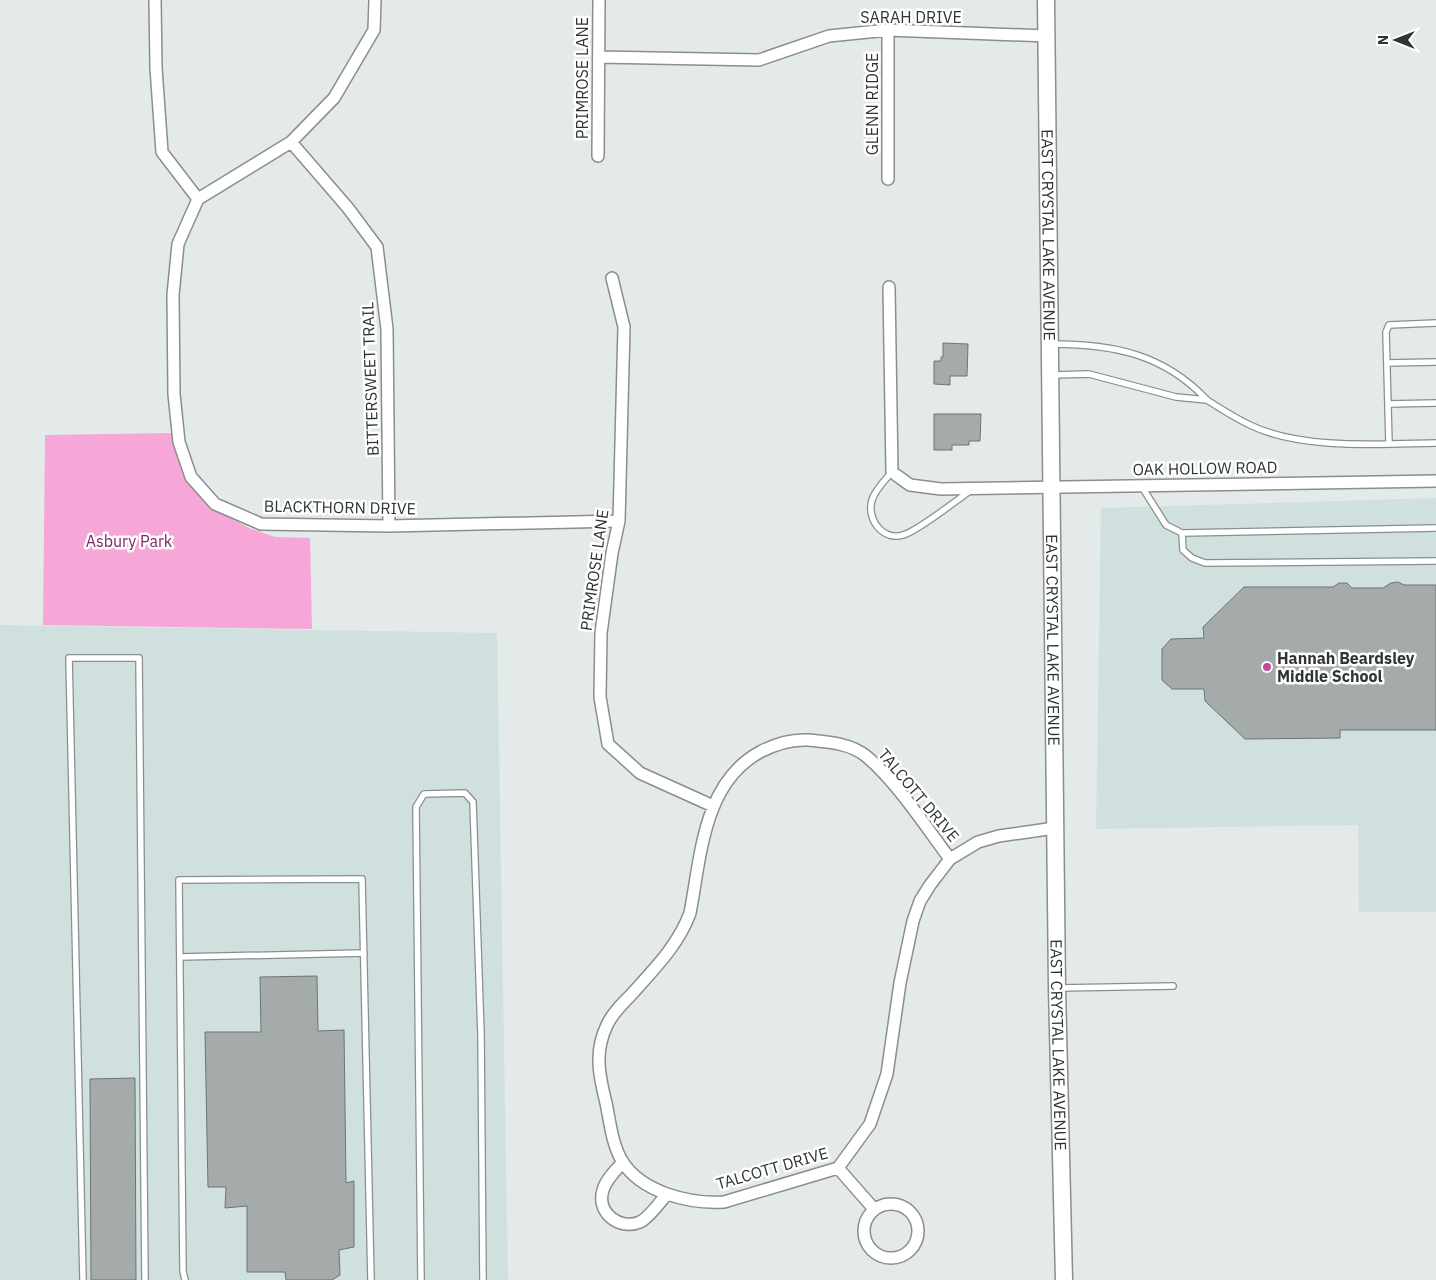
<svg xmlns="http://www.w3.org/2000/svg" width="1436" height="1280" viewBox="0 0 1436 1280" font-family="'IBM Plex Sans',sans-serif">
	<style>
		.built { fill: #d0e0df }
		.green { fill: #f6a7d8 }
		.building { fill: #a5aaaa; stroke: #6e7373 }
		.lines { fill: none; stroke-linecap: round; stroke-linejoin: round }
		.lane-casing { stroke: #898e8e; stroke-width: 8 }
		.street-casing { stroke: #898e8e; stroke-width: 14 }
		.secondary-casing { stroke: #898e8e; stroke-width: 19 }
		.lane { stroke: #fff; stroke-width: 5.5 }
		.street { stroke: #fff; stroke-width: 11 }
		.secondary { stroke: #fff; stroke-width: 16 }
		.poi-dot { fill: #c34a9d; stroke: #fff; stroke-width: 2 }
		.labels { text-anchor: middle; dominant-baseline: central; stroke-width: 5; stroke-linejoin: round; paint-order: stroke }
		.street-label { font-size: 16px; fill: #313434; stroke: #fff }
		.park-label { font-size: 16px; fill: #802665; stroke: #fff }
		.poi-label { font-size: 16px; font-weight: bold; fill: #313434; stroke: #fff; text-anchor: start }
	</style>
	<rect width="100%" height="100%" fill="#e4eaea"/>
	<path class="built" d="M1436,498V912H1359L1358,825L1096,829L1101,508Z
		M0,625L497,633L508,1280H0Z"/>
	<path class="green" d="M171,433L188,480L212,508L249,528L275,537L310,538L312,629L43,625L45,435Z"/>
	<path class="building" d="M943,343L968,344L967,376H950V385L934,384V361H941V357H943Z
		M934,414H981L980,441H969V445H952V450H934Z
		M1398,582L1404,585H1436V730H1340V738L1245,739L1205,701L1204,689H1172L1162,680V649L1171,639L1204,638L1203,627L1244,587H1333L1339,583H1347L1352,588H1383L1391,583Z
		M317,976L318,1031L344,1030L346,1183L354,1181V1247L339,1250L340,1275L332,1280H286L285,1272H247V1206L225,1208L226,1187H208L205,1032H261L260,977Z
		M135,1078L136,1280H91L90,1079Z"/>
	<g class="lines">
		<g class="lane-casing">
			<path id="lane" d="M1052,344C1113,344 1164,354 1207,400L1176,397L1089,374L1052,375
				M1387,363L1436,362
				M1207,400C1221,409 1235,418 1250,425C1301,450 1380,444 1436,443
				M1388,404L1436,403
				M1389,444L1386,332L1389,325L1436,323
				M892,472C885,480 875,490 872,500C866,520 884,543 906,534C923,527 954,502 970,491
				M1142,487L1166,525L1182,533L1436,528
				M1182,533L1183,550L1192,558L1205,563L1436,561
				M180,957L364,953
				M1059,988L1173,986
				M83,1280L69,658H139L145,1280
				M185,1280L183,1271L179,880L362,879L371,1280
				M421,1280L416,807L424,794L465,793L473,802L481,1034L483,1280"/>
		</g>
		<g class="street-casing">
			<path id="street" d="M155,0L156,68L162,152L198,199
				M375,0L374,30L334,98L291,142L198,199L178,244L173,295L174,394L179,442L191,477L215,504L261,524L389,526L619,521
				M888,30V179
				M599,57L759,60L829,36L888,30L1047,36
				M291,142L348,208L377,247L387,329L389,526
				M598,156L599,0
				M612,278L624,327L619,521L612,553L601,633L600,697L608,744L640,773L713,806
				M889,287L892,472L910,485L941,489L1436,481
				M950,859C926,827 896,781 866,756C850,743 827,742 808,740C790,739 775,744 760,752C703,783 701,856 690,913C678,946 653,970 630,996C621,1005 612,1014 607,1025C594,1052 599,1075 606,1103C610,1122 612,1144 622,1161C642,1193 690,1204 724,1202L838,1168L870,1124L887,1074L900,983L913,921L920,901L930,885L950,859L978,842L999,836L1055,828
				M623,1162C616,1170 606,1179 603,1190C596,1212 619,1231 640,1222C650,1217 659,1203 667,1194
				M838,1168L874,1209
				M864 1231a27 27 0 1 1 54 0a27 27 0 1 1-54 0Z"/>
		</g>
		<g class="secondary-casing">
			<g id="secondary">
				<path id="s1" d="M1046,0L1057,988L1064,1280"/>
			</g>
		</g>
		<use href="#lane" class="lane"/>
		<use href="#street" class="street"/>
		<use href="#secondary" class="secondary"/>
	</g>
	<circle class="poi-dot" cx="1267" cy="667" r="5"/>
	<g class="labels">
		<g class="street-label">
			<text x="911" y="17">SARAH DRIVE</text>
			<text transform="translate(582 78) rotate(-90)">PRIMROSE LANE</text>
			<text transform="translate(872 104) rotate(-90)">GLENN RIDGE</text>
			<text stroke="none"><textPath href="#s1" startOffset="235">EAST CRYSTAL LAKE AVENUE</textPath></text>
			<text transform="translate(370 379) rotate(-92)">BITTERSWEET TRAIL</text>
			<text transform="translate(1205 468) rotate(-1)">OAK HOLLOW ROAD</text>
			<text transform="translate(340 507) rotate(1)">BLACKTHORN DRIVE</text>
			<text transform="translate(594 570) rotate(-82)">PRIMROSE LANE</text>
			<text stroke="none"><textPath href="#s1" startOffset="640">EAST CRYSTAL LAKE AVENUE</textPath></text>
			<text transform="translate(919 795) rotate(50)">TALCOTT DRIVE</text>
			<text stroke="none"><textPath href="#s1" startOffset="1045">EAST CRYSTAL LAKE AVENUE</textPath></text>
			<text transform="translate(772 1168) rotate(-16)">TALCOTT DRIVE</text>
		</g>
		<g class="park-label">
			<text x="129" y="541">Asbury Park</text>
		</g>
		<g class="poi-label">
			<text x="1277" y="658">Hannah Beardsley<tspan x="1277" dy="18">Middle School</tspan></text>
		</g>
	</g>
	<g transform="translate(1396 40) rotate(270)" stroke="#ffffff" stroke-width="4" paint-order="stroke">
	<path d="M0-4L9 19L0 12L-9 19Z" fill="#313434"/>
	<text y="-8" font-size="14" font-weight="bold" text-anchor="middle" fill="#313434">N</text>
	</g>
</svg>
